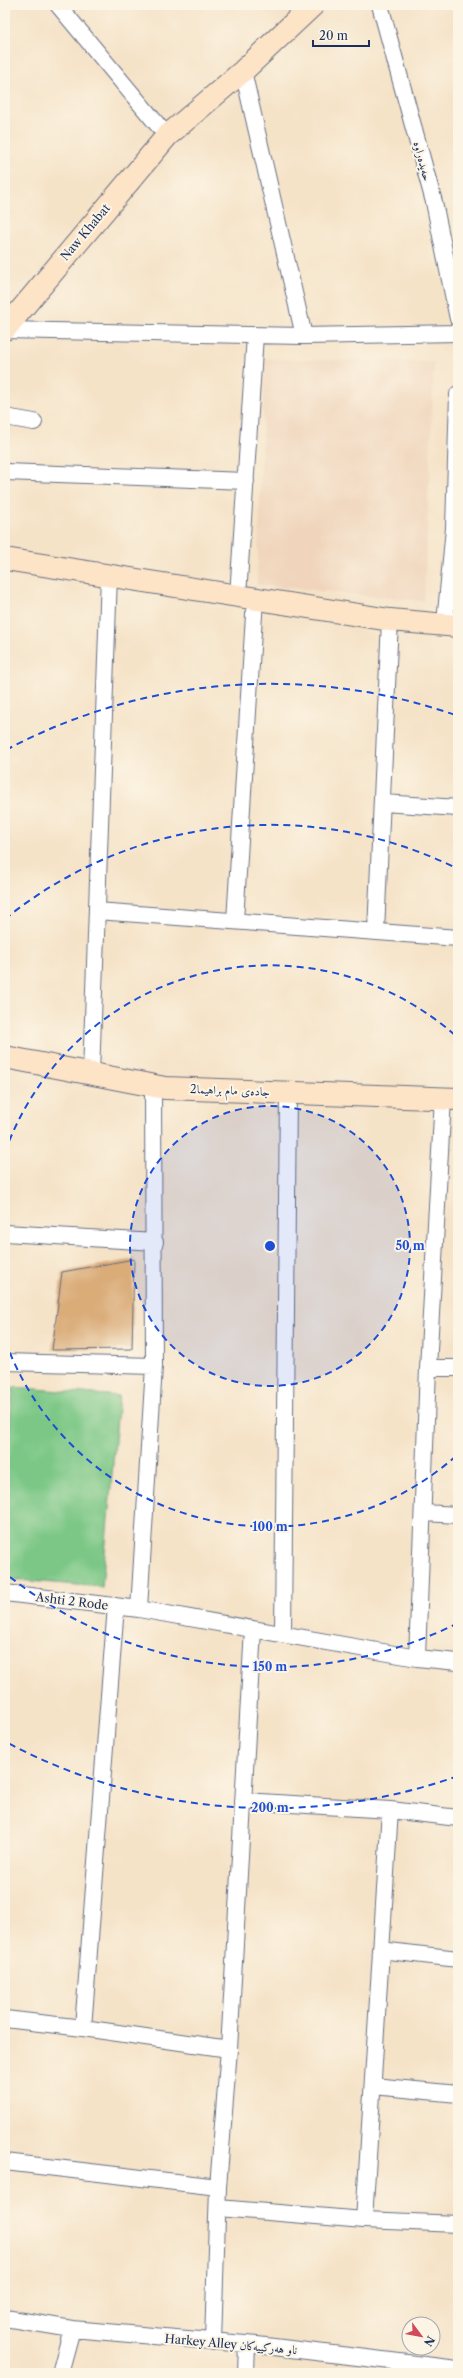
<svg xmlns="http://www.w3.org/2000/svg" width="463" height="2378" viewBox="0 0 463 2378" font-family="'Libre Caslon Text',Amiri,serif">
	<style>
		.built { fill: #f0d5bc }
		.green { fill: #7cc786; stroke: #4c7b72 }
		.building { fill: #daac78 }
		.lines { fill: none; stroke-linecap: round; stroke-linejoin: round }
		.street-casing { stroke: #676e83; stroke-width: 18 }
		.secondary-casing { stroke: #676e83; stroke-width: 24 }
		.street { stroke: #fff; stroke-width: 16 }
		.secondary { stroke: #fee4c6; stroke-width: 22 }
		.ring { fill: none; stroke: #1d4ed8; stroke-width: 2; stroke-dasharray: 7 5 }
		.labels { text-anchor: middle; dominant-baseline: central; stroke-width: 4; stroke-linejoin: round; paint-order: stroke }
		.street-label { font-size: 12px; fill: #1b2f5e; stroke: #fcf5e5 }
		.centre { fill: #1d4ed8; stroke: #fcf5e5; stroke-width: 2 }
		.ring-label { font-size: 12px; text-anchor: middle; font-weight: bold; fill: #1d4ed8; stroke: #fcf5e5; stroke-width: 4; stroke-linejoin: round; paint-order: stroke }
	</style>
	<rect width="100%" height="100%" fill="#fcf5e5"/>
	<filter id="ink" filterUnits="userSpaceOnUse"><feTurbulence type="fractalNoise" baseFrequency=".025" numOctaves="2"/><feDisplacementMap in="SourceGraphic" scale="8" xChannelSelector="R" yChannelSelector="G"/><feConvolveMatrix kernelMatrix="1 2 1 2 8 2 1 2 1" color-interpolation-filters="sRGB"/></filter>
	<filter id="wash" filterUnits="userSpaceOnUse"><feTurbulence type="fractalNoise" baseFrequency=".012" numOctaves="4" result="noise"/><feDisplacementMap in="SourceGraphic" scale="16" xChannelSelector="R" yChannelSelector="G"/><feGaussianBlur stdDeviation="0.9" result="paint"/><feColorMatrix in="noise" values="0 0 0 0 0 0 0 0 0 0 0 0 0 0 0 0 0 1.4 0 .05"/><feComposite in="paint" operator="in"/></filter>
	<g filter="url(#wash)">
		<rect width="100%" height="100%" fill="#f5e3c8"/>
		<path class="built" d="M265,359L434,362L424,601L257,585Z"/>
		<path class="green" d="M13,1387L119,1396L102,1587L5,1579V1483Z"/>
		<g id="blocks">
			<path class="building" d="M134,1259L132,1349L52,1350L62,1272Z"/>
		</g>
	</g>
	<g filter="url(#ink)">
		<use href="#blocks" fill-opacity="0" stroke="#676e83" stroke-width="1"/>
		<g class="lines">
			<g class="street-casing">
				<path id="street" d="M58,5L167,136
					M380,5L434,202L458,319
					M243,71L304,336
					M5,330L304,336L458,333
					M5,417L34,422
					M5,472L246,481
					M238,596L255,335
					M445,623L454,528L458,394
					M383,803L458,808
					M97,911L458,938
					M235,921L255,599
					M376,932L390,620
					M91,1074L109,576
					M5,1233L155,1242
					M5,1362L154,1366
					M428,1368H458
					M424,1513L458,1515
					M5,1593L139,1609L417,1658L458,1662
					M139,1609L154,1366L153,1085
					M283,1634L288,1093
					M417,1658L428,1368L443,1098
					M243,1801L390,1810L458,1818
					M380,1950L458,1959
					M5,2019L83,2028L229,2049
					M83,2028L116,1606
					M373,2086L458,2094
					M5,2162L218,2187
					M218,2208L364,2220L458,2224
					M364,2220L390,1810
					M5,2318L72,2329L257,2345L458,2369
					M213,2342L218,2187L229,2049L253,1629
					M60,2373L72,2329
					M246,2373L247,2344"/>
			</g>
			<g class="secondary-casing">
				<path id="secondary" d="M5,329L167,136L243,71L313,5
					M5,559L390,620L458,626
					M5,1057L165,1088L458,1099"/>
			</g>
			<use href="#street" class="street"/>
			<use href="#secondary" class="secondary"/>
		</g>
	</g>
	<circle cx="270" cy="1246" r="140" fill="#1d4ed8" fill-opacity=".12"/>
	<g class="ring">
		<circle cx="270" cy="1246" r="140"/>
		<path d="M456 1456A281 281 0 0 1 5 1340M5 1152A281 281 0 0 1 456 1036"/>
		<path d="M458 1623A421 421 0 0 1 5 1573M5 919A421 421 0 0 1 458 869"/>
		<path d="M458 1776A562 562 0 0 1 6 1742M6 750A562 562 0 0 1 458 716"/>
	</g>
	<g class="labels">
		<g class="street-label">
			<text transform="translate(423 161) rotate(75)">حەیدەراوە</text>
			<text transform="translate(85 232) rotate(-50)">Naw Khabat</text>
			<text transform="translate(230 1090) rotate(2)">جادەی مام براهیما2</text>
			<text transform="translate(72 1601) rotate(7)">Ashti 2 Rode</text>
			<text transform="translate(231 2344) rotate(5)">Harkey Alley ناو هەركييەكان</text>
		</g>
	</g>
	<circle cx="270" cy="1246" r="6" class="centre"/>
	<g class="ring-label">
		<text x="410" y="1250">50 m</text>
		<text x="270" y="1531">100 m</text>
		<text x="270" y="1671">150 m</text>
		<text x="270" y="1812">200 m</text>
	</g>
	<rect width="463" height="2378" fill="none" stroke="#fcf5e5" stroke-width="20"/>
	<g transform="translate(421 2336) rotate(122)"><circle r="19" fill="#fcf5e5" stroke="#a2a6af"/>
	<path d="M0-3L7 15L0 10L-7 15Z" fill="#d1495b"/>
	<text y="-6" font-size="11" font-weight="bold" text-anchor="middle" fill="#1b2f5e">N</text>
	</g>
	<path d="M313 40v6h56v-6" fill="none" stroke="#1b2f5e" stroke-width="2"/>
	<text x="319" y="40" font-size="12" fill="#1b2f5e" stroke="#fcf5e5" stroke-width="3" paint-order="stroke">20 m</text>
</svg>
